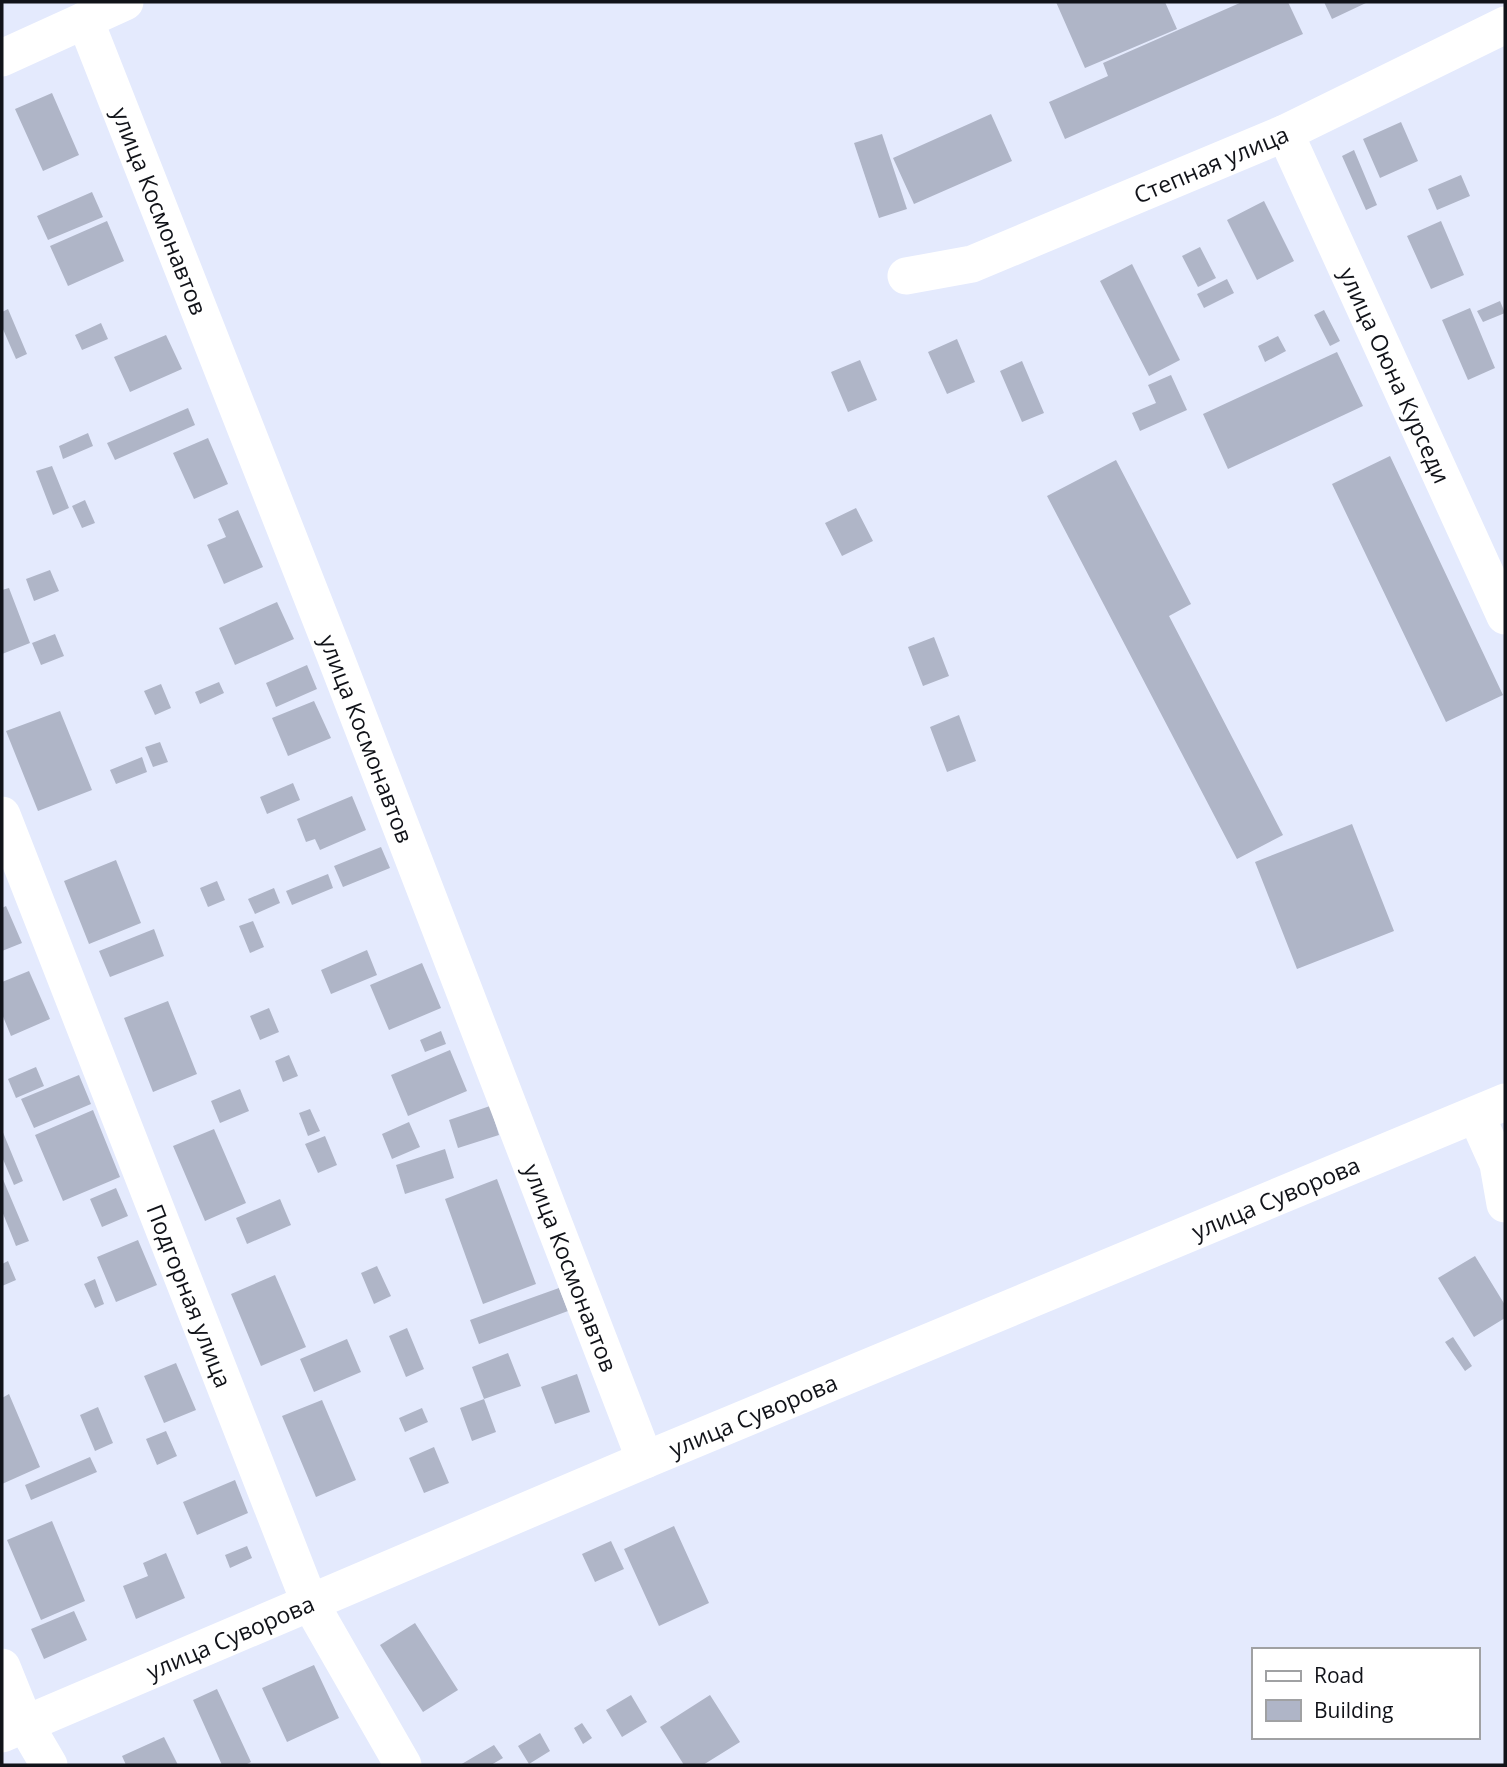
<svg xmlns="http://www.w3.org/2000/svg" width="1507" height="1767" viewBox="0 0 1507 1767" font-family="'Open Sans',sans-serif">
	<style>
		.building { fill: #afb5c7 }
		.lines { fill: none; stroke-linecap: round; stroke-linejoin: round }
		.minor { stroke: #fff; stroke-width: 37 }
		.labels { text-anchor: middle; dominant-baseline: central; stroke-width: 5; stroke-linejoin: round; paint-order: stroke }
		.street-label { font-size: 23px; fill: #111319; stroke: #fff }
	</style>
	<rect width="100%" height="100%" fill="#e4eafd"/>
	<path class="building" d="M1056,2H1165L1177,29L1085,68Z
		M1242,2H1288L1303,34L1065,139L1049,102L1108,76L1103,63Z
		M1324,2H1368L1332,19Z
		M52,93L79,155L43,171L15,109Z
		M991,114L1012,161L914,204L893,158Z
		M1401,122L1418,161L1380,178L1363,139Z
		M882,134L907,209L879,218L854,143Z
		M1354,150L1377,205L1366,210L1342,156Z
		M1461,175L1470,196L1437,210L1428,189Z
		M92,192L103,217L48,240L37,216Z
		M1264,201L1294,261L1257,280L1227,220Z
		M107,221L124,261L68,286L50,246Z
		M1441,221L1464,275L1431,289L1407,236Z
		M1200,247L1216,278L1198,287L1182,256Z
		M1132,264L1180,360L1149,376L1100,281Z
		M1227,279L1234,293L1204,308L1197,294Z
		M1500,301L1505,313L1483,322L1477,311Z
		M1470,308L1495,368L1468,380L1442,320Z
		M8,309L27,354L16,359L2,327V312Z
		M1324,310L1340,341L1330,346L1314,315Z
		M101,323L108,339L82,350L75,335Z
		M166,335L182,369L130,392L114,357Z
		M1278,336L1286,351L1265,362L1258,346Z
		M957,339L975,382L947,394L928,352Z
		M1337,352L1363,406L1228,469L1203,414Z
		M860,360L877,400L848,412L831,372Z
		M1022,361L1044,413L1022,422L1000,371Z
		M1171,375L1187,410L1140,431L1132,413L1156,403L1148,385Z
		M188,408L195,425L115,460L107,443Z
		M88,433L93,446L63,459L59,446Z
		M208,438L228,484L194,499L173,453Z
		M1390,456L1503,695L1446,722L1332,484Z
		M1116,460L1191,604L1169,616L1283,835L1237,859L1047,496Z
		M52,466L69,508L53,515L36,471Z
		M85,500L95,523L82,528L72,506Z
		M856,508L873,541L842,556L825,523Z
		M238,510L263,567L224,584L207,545L226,537L218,519Z
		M50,570L59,591L34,601L26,579Z
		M9,588L30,643L2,654V590Z
		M277,602L294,639L235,665L219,628Z
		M55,634L64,656L41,665L32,643Z
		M934,637L949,676L923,686L908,647Z
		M307,665L317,689L276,707L266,683Z
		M219,682L224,693L200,704L195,692Z
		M161,684L171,708L155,715L144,691Z
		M314,701L331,738L288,756L272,718Z
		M60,711L92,790L38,811L6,731Z
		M959,715L976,761L947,772L930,727Z
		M160,742L168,762L153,767L145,747Z
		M142,757L147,772L116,784L110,770Z
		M293,783L300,800L267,814L260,797Z
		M352,796L366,830L320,850L315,839L306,842L297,819Z
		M1352,824L1394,931L1297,969L1255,862Z
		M381,847L390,868L343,887L334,866Z
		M116,860L141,923L89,944L64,881Z
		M328,874L333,888L292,905L286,891Z
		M217,881L225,900L208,907L200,888Z
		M274,888L280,903L255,914L248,899Z
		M6,906L22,943L2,951V908Z
		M253,921L264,947L250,953L239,926Z
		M154,929L164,956L110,977L99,951Z
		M367,950L377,975L331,994L321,970Z
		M422,963L441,1008L389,1030L370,985Z
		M29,971L50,1019L11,1036L2,1014V982Z
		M168,1001L197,1074L153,1092L124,1018Z
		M269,1008L279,1032L260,1040L250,1016Z
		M441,1031L446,1044L425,1052L420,1040Z
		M450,1050L467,1091L408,1116L391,1075Z
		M289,1055L298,1076L283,1082L275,1061Z
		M36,1067L44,1086L16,1098L8,1079Z
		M79,1075L91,1104L34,1128L21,1099Z
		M240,1089L249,1111L220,1123L211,1101Z
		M490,1106L499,1135L458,1148L449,1120Z
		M310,1109L320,1131L308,1136L299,1113Z
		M93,1110L120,1177L63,1201L35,1135Z
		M409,1122L420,1147L392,1159L382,1134Z
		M214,1129L246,1203L205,1221L173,1146Z
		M2,1130L23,1181L14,1185L2,1157Z
		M325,1136L337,1165L318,1173L305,1144Z
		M445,1149L454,1178L405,1194L396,1165Z
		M2,1177L29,1241L16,1246L2,1211Z
		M497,1179L536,1284L483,1304L445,1199Z
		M116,1188L128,1216L102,1227L90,1199Z
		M280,1199L291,1225L247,1244L236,1218Z
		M138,1240L157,1285L116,1302L97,1257Z
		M1475,1256L1505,1305V1318L1474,1337L1438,1278Z
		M8,1261L16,1280L2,1286V1264Z
		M377,1266L391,1296L374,1304L361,1273Z
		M275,1275L306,1347L261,1366L231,1294Z
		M95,1279L104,1304L95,1308L84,1284Z
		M559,1288L568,1311L479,1344L470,1320Z
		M407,1328L424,1369L406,1377L389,1336Z
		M1453,1337L1472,1366L1465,1371L1445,1342Z
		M347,1339L361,1372L314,1392L300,1359Z
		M508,1353L521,1386L484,1399L496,1432L472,1441L460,1408L484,1399L472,1367Z
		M176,1363L196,1410L164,1423L144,1376Z
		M577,1374L590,1412L555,1424L541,1387Z
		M9,1394L40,1467L2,1484V1398Z
		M322,1400L356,1480L316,1497L282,1416Z
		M98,1407L113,1443L95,1451L80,1415Z
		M422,1408L428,1422L405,1432L399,1418Z
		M166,1431L177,1456L157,1465L146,1439Z
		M434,1447L449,1483L424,1493L409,1458Z
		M90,1457L97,1472L31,1500L25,1485Z
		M235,1480L248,1513L197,1535L183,1502Z
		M52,1521L85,1601L41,1620L7,1540Z
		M674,1526L709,1603L659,1626L624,1549Z
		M611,1541L624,1569L595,1582L582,1554Z
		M247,1546L252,1558L230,1568L225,1555Z
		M166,1553L185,1598L136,1619L123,1586L148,1576L143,1563Z
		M74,1611L87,1640L44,1659L31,1629Z
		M415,1623L458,1690L423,1712L380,1645Z
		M314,1665L339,1718L287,1742L262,1688Z
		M217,1689L251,1762L245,1765H222L193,1700Z
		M631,1695L647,1722L622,1737L606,1710Z
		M710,1695L740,1742L703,1765H684L660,1727Z
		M582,1723L592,1738L583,1744L574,1728Z
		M540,1733L550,1751L529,1764L518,1746Z
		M164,1737L178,1765H126L122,1756Z
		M494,1745L503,1758L491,1765H460Z"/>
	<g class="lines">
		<g class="minor">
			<path id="s1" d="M85,20L334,653L645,1460"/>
			<path d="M2,58L125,2"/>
			<path id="s2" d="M1285,133L1505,616"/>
			<path id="s3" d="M906,276L972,264L1285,133L1505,25"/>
			<path id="s4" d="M2,815L309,1601L403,1765"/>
			<path d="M1476,1115L1498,1164L1505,1204"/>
			<path d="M2,1667L25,1724L49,1765"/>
			<path id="s5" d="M2,1734L645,1460L1505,1102"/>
		</g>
	</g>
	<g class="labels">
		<g class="street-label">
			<text stroke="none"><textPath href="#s3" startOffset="326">Степная улица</textPath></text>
			<text stroke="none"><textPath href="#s1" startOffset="205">улица Космонавтов</textPath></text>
			<text stroke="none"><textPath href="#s2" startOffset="266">улица Оюна Курседи</textPath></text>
			<text stroke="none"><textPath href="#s1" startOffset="772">улица Космонавтов</textPath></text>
			<text stroke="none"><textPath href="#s5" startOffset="1382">улица Суворова</textPath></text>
			<text stroke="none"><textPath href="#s1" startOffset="1339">улица Космонавтов</textPath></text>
			<text stroke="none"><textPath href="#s4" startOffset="516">Подгорная улица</textPath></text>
			<text stroke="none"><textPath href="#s5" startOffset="816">улица Суворова</textPath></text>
			<text stroke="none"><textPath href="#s5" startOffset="248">улица Суворова</textPath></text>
		</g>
	</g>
	<rect width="1507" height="1767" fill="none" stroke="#111319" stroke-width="7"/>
	<rect x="1252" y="1648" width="228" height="91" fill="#ffffff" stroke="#a0a1a3" stroke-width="2"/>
	<rect x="1266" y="1671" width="35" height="10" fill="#ffffff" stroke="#a0a1a3" stroke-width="2"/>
	<text x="1314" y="1683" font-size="21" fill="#111319">Road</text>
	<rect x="1266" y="1700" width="35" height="21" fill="#afb5c7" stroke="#a0a1a3" stroke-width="2"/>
	<text x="1314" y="1718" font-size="21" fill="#111319">Building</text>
</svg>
